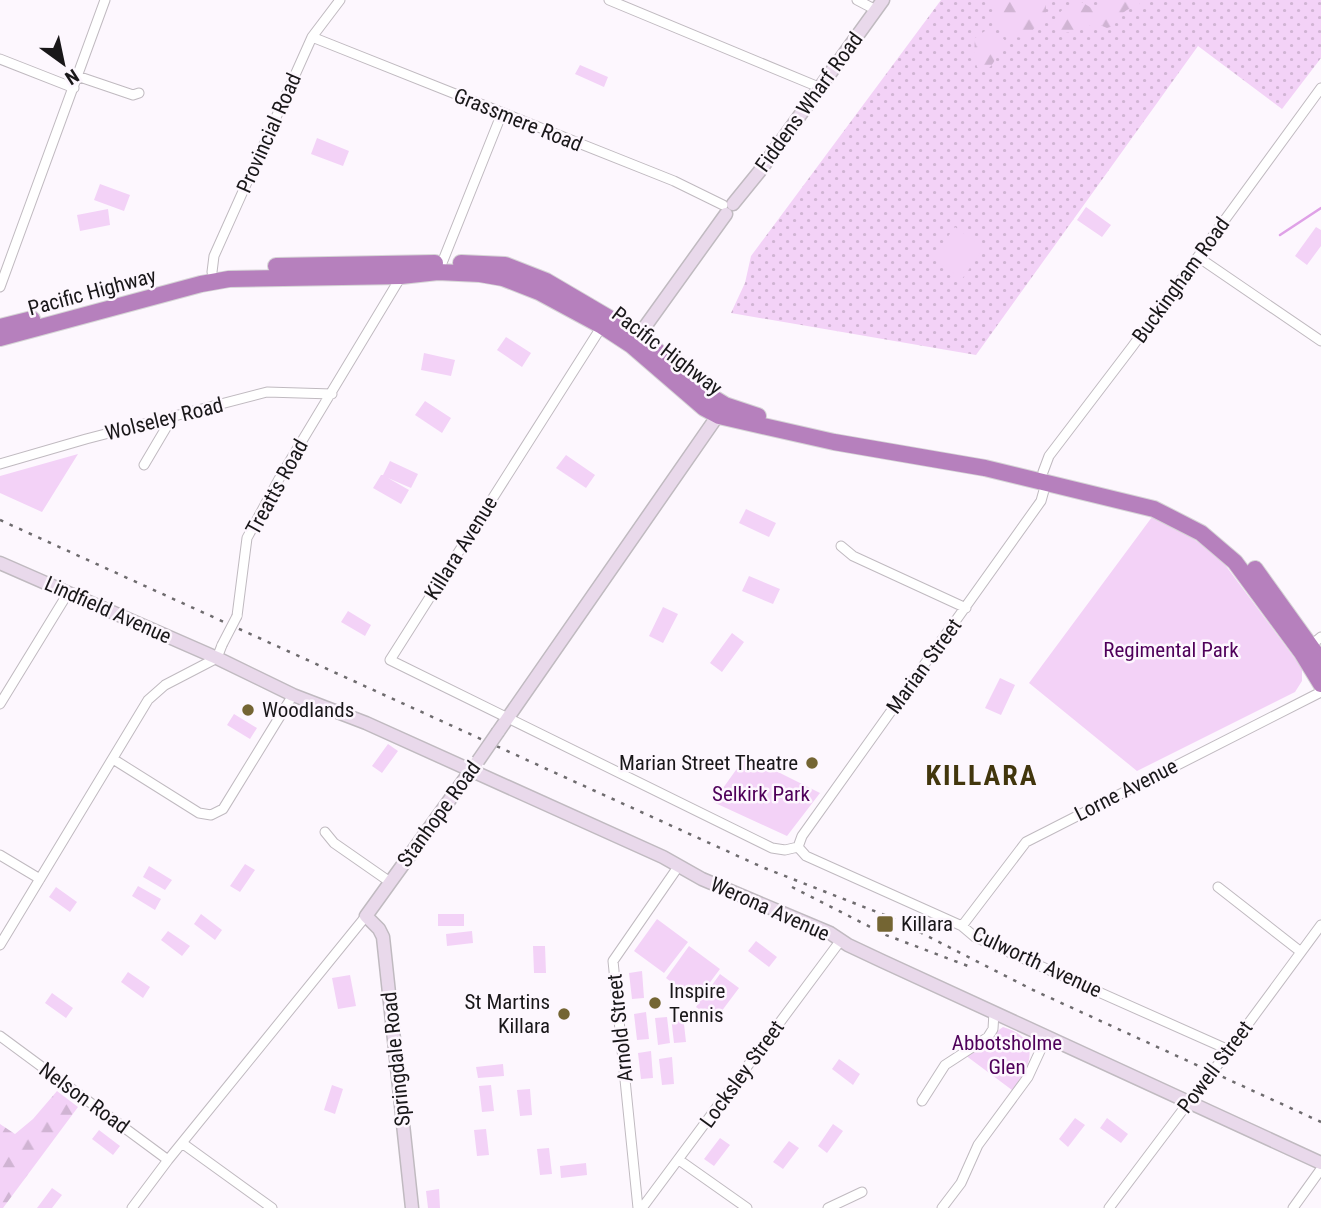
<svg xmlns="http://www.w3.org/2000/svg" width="1321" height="1208" viewBox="0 0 1321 1208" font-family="'Roboto Condensed',sans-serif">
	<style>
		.grass { fill: url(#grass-dots) }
		.forest { fill: url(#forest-firs) }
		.park { fill: #f3d2f7 }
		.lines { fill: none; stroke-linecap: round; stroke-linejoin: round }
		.stream { stroke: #dfa1e7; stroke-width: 2.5 }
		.street-casing { stroke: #c0bac0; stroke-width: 11 }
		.secondary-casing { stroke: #c0bac0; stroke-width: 15 }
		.highway-casing { stroke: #d6d5d6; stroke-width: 18 }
		.street { stroke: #fff; stroke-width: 9 }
		.secondary { stroke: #e9d9eb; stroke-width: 12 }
		.highway { stroke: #b680bd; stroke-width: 16 }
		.rail { stroke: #6e6b6e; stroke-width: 2.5; stroke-dasharray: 3.5 7; stroke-linecap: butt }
		.street-bridge-casing { stroke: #c0bac0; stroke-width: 11; stroke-linecap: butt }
		.secondary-bridge-casing { stroke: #c0bac0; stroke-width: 15; stroke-linecap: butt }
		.street-bridge { stroke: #fff; stroke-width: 9 }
		.secondary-bridge { stroke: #e9d9eb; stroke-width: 12 }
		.poi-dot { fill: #746533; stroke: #fdf7fe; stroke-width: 2.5 }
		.labels { text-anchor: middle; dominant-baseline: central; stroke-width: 5; stroke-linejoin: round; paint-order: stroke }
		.street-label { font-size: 21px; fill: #191719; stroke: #fdf7fe }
		.park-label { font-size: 21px; fill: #4f005a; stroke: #fdf7fe }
		.poi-label { font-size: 21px; fill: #191719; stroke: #fdf7fe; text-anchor: start }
		.district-label { font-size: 28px; font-weight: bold; letter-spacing: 2px; fill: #42360d; stroke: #fdf7fe }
	</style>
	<defs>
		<pattern id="grass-dots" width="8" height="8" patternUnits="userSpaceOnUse" patternTransform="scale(1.75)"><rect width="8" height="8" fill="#f3d2f7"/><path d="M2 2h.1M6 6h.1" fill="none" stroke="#d0b4d3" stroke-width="1.8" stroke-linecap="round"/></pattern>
		<pattern id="forest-firs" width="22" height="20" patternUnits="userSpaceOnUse" patternTransform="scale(1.75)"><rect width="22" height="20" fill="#f3d2f7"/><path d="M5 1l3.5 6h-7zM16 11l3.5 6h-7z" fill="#d0b4d3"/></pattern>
	</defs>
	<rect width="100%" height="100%" fill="#fdf7fe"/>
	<path class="grass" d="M941,0H1321V58L1282,109L1198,46L976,355L731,313L745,283L751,256Z"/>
	<path class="forest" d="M995,0H1046V14L1027,37C1002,40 987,25 995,0Z
		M1078,0L1095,10L1108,0H1140L1139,5C1126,9 1120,13 1113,26L1107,28L1095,23C1085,29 1070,35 1058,32L1056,22L1061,11Z
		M985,31L1002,37L1006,42C995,52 998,58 991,66C973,86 974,47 975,38Z
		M57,1091L78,1107L3,1208H0V1124L15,1134L33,1119Z"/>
	<path class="park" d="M580,65L608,77L604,87L575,74Z
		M317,138L349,151L343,166L311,154Z
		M100,184L130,195L124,211L94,200Z
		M1086,207L1111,225L1102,237L1077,220Z
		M108,209L110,225L80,231L77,215Z
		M955,227L984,248L962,279L932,258Z
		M1316,227L1321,230V246L1307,265L1295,256Z
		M506,337L531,353L522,367L497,350Z
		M424,353L455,360L451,376L421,370Z
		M425,401L451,418L442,433L415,415Z
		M78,454L42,512L0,493V476Z
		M566,455L595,475L586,488L556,468Z
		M390,461L418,474L411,488L388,478L409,490L401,504L373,488L381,475H383Z
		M746,509L776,523L769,537L739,523Z
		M1152,517L1173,524L1220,558L1302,668V681L1295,692L1137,771L1029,683Z
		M749,576L780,589L773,604L742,591Z
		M663,607L678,614L663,643L649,636Z
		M348,611L371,625L365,636L341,622Z
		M732,633L744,642L722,672L710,663Z
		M1000,678L1015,685L1001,715L985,708Z
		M234,714L257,728L250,739L227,725Z
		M388,744L398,751L382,773L372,766Z
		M746,756L820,793L787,836L713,802Z
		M245,864L255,870L240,892L230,886Z
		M149,866L172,880L165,890L143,877Z
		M138,886L161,899L155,910L132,896Z
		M56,887L77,902L70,912L49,897Z
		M201,914L222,930L215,940L194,924Z
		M438,914H464V926H438Z
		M657,919L688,942L664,973L634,951Z
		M168,931L190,946L182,956L161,940Z
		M472,931L473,943L447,946L446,934Z
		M756,941L777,957L769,967L748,951Z
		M545,946L546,973H534L533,946Z
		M689,946L720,969L696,1001L666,978Z
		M642,971L644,998L632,999L629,973Z
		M128,972L150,987L143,998L121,982Z
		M720,974L739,988L715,1020L696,1007Z
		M350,975L356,1006L338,1009L332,978Z
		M52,993L73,1008L66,1018L45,1003Z
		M646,1012L649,1039L637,1040L634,1014Z
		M683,1015L686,1042L674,1043L671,1017Z
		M667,1017L670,1043L658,1045L655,1018Z
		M1003,1027C1041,1038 1033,1065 1012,1090L965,1055Z
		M651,1051L653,1078L641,1079L638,1053Z
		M672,1057L674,1084L662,1085L659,1059Z
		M839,1059L860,1074L853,1085L832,1069Z
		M503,1064L504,1076L478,1078L476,1067Z
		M332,1085L343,1089L335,1114L324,1110Z
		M491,1085L494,1111L482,1112L479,1086Z
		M530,1089L532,1115L520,1116L517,1090Z
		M1075,1118L1085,1125L1068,1147L1059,1139Z
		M1107,1118L1128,1134L1121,1143L1100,1128Z
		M833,1124L843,1131L827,1153L818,1146Z
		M486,1129L489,1155L477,1156L474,1130Z
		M99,1130L120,1146L113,1155L92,1139Z
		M720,1138L730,1145L714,1166L704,1159Z
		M789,1141L799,1148L783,1169L773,1162Z
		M549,1148L552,1174L540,1175L537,1149Z
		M586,1163L587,1175L561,1178L560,1166Z
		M52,1188L62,1195L52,1208H37Z
		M439,1189L440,1208H428L426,1191Z"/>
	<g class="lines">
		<path class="stream" d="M1280,235L1321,208"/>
		<g class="street-casing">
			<path id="street" d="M609,0L821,88
				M857,0L876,10
				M312,37L674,181L723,205
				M0,59L74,88
				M77,76L133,95L139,93
				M1198,257L1321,341
				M442,263L502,113
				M212,272L214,256L312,37L340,0
				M0,287L105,0
				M602,326L390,660L772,848L785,850L798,847
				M0,464L86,439L267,392L332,394
				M144,465L173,416
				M1043,472L1049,456L1132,347L1321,88
				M841,546L853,556L966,608
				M237,616L247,538L279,479L402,275
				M1309,647L1321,637
				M0,704L68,593
				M113,759L199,813L211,815L223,809L293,695
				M325,832L334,843L390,882
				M798,847L806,856L962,926L975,937L1229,1050
				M798,847L802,836L1041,501L1046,483
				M0,855L40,879
				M1218,887L1301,952
				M962,926L1026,842L1321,692
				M0,945L148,700L165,685L217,658L222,645
				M0,1036L168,1160
				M1220,1062L1321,925
				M922,1101L945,1065L988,1037L993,1029L994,1012
				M182,1143L272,1208
				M679,1160L747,1208
				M132,1208L168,1160L366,916
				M638,1208L613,961L678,867
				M642,1208L841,940
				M828,1208L862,1192
				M942,1208L961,1183L978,1145L1028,1077L1046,1038
				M1109,1208L1200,1087
				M1293,1208L1321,1169"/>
		</g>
		<g class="secondary-casing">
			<path id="secondary" d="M733,204L759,172L883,0
				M634,342L726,214
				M0,563L217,658L293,695L366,723L663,857L702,879L830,933L848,945L882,961L1321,1163
				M498,732L723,408
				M412,1208L383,937L379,929L366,916L474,766"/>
		</g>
		<g class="highway-casing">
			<path id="highway" d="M461,263L505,265L546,281L638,335L712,397L725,405L758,416
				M276,266L435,263
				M0,327L32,319
				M0,338L201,284L229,279L401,276L438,272L480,274L503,278L539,292L602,326L631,345L704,408L719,416L834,442L985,468L1154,509L1201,533L1235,562L1302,653L1321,684
				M1255,569L1321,661"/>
		</g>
		<use href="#street" class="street"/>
		<use href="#secondary" class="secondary"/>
		<use href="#highway" class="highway"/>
		<path class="rail" d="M0,520L762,867L892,918L1033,990L1321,1122
			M792,887L886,935L968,966"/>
		<g class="street-bridge-casing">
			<path id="street-bridge" d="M222,645L237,616
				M1200,1087L1220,1062"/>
		</g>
		<g class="secondary-bridge-casing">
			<path id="secondary-bridge" d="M478,761L498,732"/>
		</g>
		<use href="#street-bridge" class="street-bridge"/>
		<use href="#secondary-bridge" class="secondary-bridge"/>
	</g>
	<g class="poi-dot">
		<circle cx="248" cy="710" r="7"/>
		<circle cx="812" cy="763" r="7"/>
		<rect x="876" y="915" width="18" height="18" rx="3.5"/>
		<circle cx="655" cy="1003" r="7"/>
		<circle cx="564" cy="1014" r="7"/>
	</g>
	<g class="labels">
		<g class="street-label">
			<text transform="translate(809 102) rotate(-54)">Fiddens Wharf Road</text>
			<text transform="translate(518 120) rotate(22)">Grassmere Road</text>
			<text transform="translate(269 133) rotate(-66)">Provincial Road</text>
			<text transform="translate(1181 280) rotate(-54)">Buckingham Road</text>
			<text transform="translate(92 292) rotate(-15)">Pacific Highway</text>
			<text transform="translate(667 351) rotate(37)">Pacific Highway</text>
			<text transform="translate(164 419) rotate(-14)">Wolseley Road</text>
			<text transform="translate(277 487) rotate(-61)">Treatts Road</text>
			<text transform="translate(461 548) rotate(-58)">Killara Avenue</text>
			<text transform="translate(108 610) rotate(24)">Lindfield Avenue</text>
			<text transform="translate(924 666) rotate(-54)">Marian Street</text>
			<text transform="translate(1126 790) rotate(-27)">Lorne Avenue</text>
			<text transform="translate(439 814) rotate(-54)">Stanhope Road</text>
			<text transform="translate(770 909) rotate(24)">Werona Avenue</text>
			<text transform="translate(1037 962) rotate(25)">Culworth Avenue</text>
			<text transform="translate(620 1028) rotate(-96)">Arnold Street</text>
			<text transform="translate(396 1059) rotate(-96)">Springdale Road</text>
			<text transform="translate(1215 1067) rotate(-53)">Powell Street</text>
			<text transform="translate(742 1074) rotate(-54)">Locksley Street</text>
			<text transform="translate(84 1098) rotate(36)">Nelson Road</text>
		</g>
		<g class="park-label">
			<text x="1171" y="650">Regimental Park</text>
			<text x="761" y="794">Selkirk Park</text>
			<text x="1007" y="1043">Abbotsholme<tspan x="1007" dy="24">Glen</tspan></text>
		</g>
		<g class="poi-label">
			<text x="262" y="710">Woodlands</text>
			<text x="798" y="763" text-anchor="end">Marian Street Theatre</text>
			<text x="901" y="924">Killara</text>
			<text x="669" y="991">Inspire<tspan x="669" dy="24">Tennis</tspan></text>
			<text x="550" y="1002" text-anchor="end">St Martins<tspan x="550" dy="24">Killara</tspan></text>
		</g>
		<g class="district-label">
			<text x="982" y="775">KILLARA</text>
		</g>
	</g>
	<g transform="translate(63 63) rotate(147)" stroke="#fdf7fe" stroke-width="5" paint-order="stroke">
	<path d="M0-5L12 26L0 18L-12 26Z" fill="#191719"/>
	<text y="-10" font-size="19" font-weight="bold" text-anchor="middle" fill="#191719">N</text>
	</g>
</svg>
